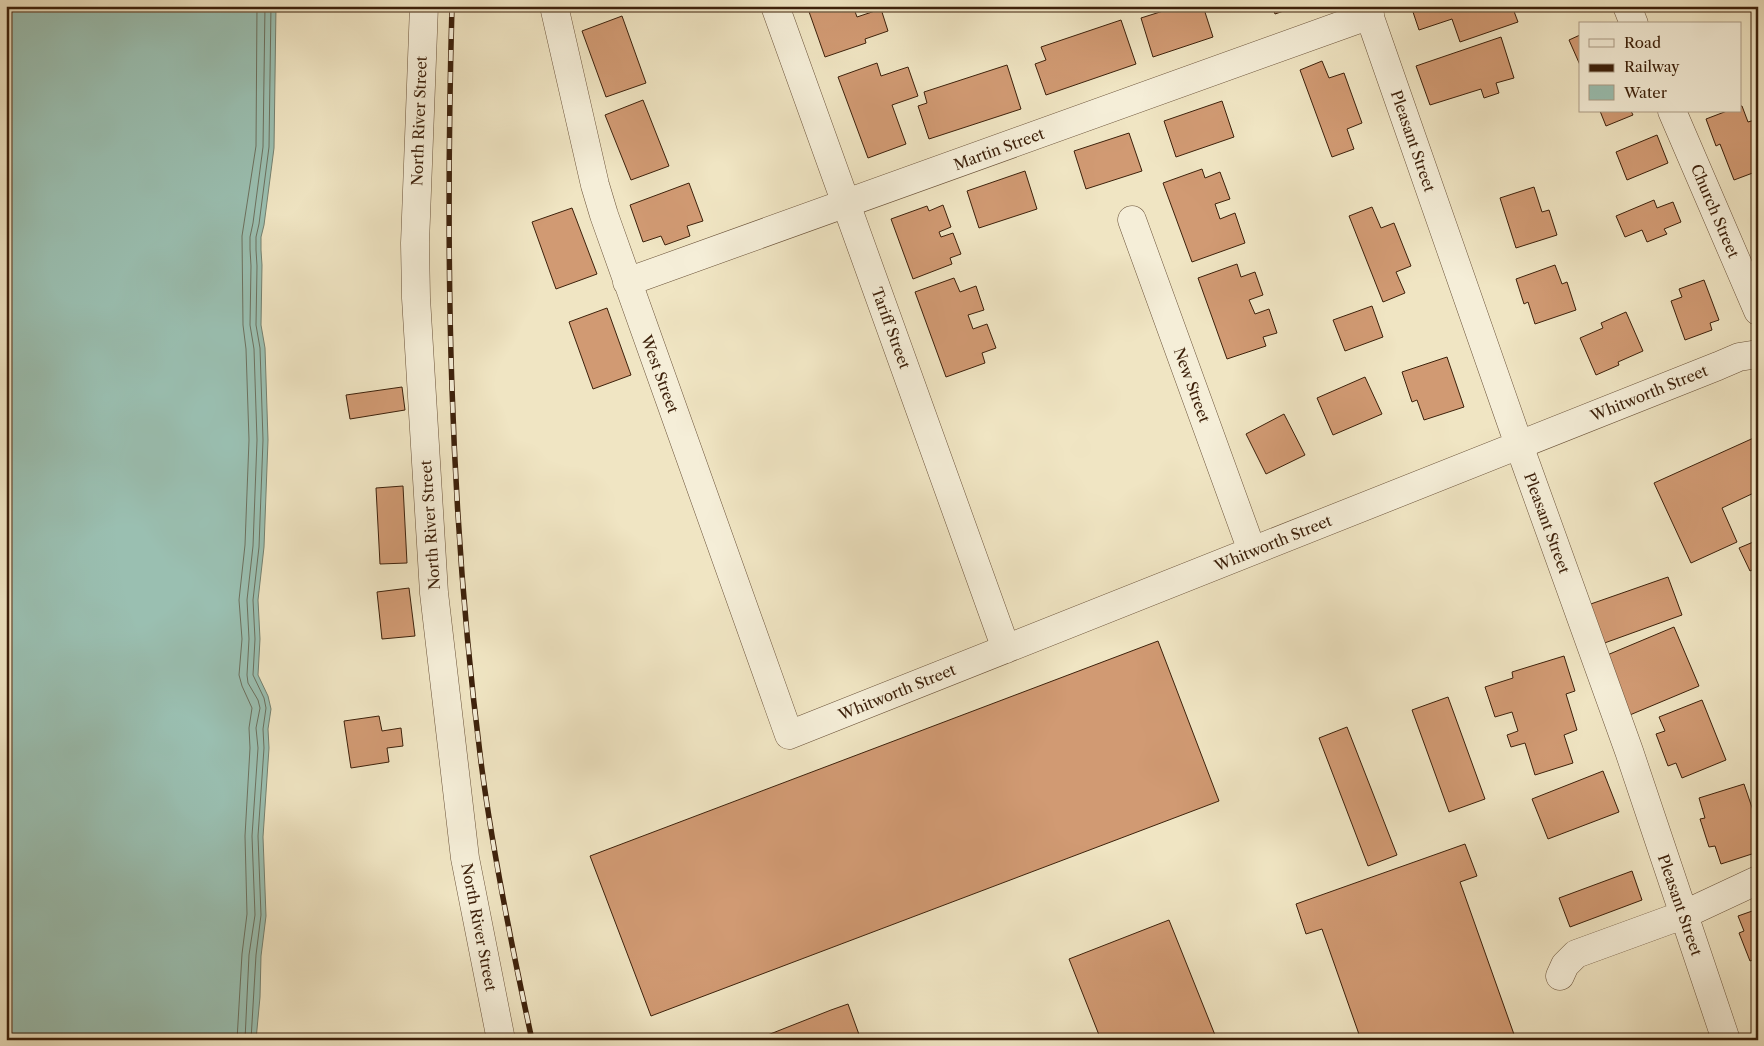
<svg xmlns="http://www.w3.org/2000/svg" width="1764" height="1046" viewBox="0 0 1764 1046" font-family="'Libre Caslon Text',serif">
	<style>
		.water { fill: #9abfb1; stroke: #75806f }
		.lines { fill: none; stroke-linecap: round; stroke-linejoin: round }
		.shore { stroke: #6c705e; stroke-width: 1 }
		.building { fill: #d19a73; stroke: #3d210b }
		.minor-casing { stroke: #6a5239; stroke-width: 29 }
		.minor { stroke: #f5eed8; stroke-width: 28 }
		.rail-casing { stroke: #3d210b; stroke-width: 5.5 }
		.rail { stroke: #f5eed8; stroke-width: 4; stroke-dasharray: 11; stroke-linecap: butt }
		.labels { text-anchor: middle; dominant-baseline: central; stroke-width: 4; stroke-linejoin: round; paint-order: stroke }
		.street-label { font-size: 15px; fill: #3d210b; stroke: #f5eed8 }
	</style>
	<rect width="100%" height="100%" fill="#f0e5c3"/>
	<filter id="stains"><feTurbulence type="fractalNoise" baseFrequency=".004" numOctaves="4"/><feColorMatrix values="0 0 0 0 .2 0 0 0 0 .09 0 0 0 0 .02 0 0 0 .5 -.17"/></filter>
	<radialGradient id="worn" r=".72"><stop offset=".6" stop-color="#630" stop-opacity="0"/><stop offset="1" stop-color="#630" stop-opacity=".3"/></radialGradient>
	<path class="water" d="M6,6H276L274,148L264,225L261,237V250L262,265L261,325L265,348L268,440L264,547L258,600L260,639L258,675L268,696L271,709L268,729L269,748L263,837L266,916L261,956L260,997L256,1040H6Z"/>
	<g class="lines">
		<path class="shore" d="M237,1040L242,954L247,914L245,836L250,748L249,728L252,708L242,686L239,675L242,639L239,600L245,545L249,440L246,349L243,325L242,236L256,146L257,6
			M245,1040L249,955L255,915L252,836L258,748L256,728L260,708L258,700L248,683L247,675L249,639L247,600L253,546L257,440L254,349L250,325L251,266L250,249V237L253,223L263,147L265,6
			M251,1040L256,955L261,915L258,836L264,748L263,729L266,708L264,698L253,675L255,639L253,600L259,547L263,440L260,348L256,325L257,266L256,250V237L259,224L269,147L271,6"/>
	</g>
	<path class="building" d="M807,6H853L857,17L881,9L888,31L865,39L866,43L825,57Z
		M1179,6H1203L1213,37L1153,57L1141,18Z
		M1272,6H1298L1275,14Z
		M1411,6H1457L1458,10L1469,6H1512L1518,22L1460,42L1452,19L1419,30Z
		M622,16L646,83L606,97L582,31Z
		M1121,20L1136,64L1046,95L1035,64L1046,60L1041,47Z
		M1580,35V65L1569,40Z
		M1501,37L1514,78L1496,83L1499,93L1484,98L1481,89L1430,105L1416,66Z
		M1322,61L1329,78L1344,73L1362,123L1347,129L1354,149L1332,157L1300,70Z
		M877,63L881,76L908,67L918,96L892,105L906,144L868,158L838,77Z
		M1007,65L1021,109L929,139L918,106L927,103L924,92Z
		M643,100L669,166L631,180L605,115Z
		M1222,101L1234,137L1176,157L1164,121Z
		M1740,106H1742L1748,122L1758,119V171L1734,180L1720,144L1716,146L1706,119L1727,111H1740Z
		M1600,111H1631L1633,115L1606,126Z
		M1129,133L1142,171L1086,189L1074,151Z
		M1657,135L1668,163L1627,180L1616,152Z
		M1202,169L1205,178L1220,172L1230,199L1215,204L1220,219L1235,213L1245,243L1192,262L1163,183Z
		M1025,171L1037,209L979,228L967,191Z
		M689,183L703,221L687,226L690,236L665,245L661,236L643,242L630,205Z
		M1534,187L1542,212L1549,210L1557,235L1516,248L1500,198Z
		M1654,200L1657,208L1673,202L1681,222L1664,229L1667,234L1647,242L1642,230L1625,237L1616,216Z
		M943,205L951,227L939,232L941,237L953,233L961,254L950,258L952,264L913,279L891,219L927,206L929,211Z
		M1372,207L1381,228L1394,223L1411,266L1396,272L1405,293L1383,302L1349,216Z
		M572,208L597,274L556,289L532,222Z
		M1237,264L1241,277L1255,272L1263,295L1249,300L1255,314L1269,309L1277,333L1263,337L1266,346L1227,359L1198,278Z
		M1555,265L1562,284L1567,282L1576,310L1535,324L1528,302L1524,304L1516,279Z
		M954,278L960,292L976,286L984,310L968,315L973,329L987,324L996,348L982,353L985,363L946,377L915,292Z
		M1704,280L1719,320L1710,323L1712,330L1685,340L1671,301L1682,297L1679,289Z
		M1372,306L1383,337L1345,351L1333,320Z
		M607,308L631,375L593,389L569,322Z
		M1626,312L1643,351L1618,362L1619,365L1596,375L1580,338L1603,328L1601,323Z
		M1447,357L1464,407L1424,420L1417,400L1412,402L1402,372Z
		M1365,377L1382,414L1333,435L1317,398Z
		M402,387L405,410L350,419L346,395Z
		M1284,414L1305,455L1266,474L1246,434Z
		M1758,436V491L1722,508L1737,542L1691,563L1654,483Z
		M403,486L407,563L380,564L376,488Z
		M1758,540V567L1750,571L1739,548Z
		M1668,577L1682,615L1599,645L1585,606Z
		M409,588L415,636L382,639L377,592Z
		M1674,627L1699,686L1625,717L1600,658Z
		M1158,641L1219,801L651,1016L590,856Z
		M1564,656L1575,691L1566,694L1577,730L1564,735L1573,763L1535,775L1525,743L1511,747L1507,735L1518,731L1512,712L1495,717L1485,687L1513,678L1512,672Z
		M1448,697L1485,799L1449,812L1412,710Z
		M1702,700L1726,760L1682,778L1676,763L1668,766L1656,734L1665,731L1659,717Z
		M379,716L382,731L401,728L403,746L387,748L389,762L351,768L344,721Z
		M1347,727L1397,855L1368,866L1319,738Z
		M1603,771L1619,812L1548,839L1532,799Z
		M1744,784L1758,825V852L1721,864L1715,846L1709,847L1700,819L1705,818L1699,798Z
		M1465,844L1477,876L1460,882L1516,1040H1361L1322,929L1306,934L1296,904Z
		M1632,871L1642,900L1570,927L1559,898Z
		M1758,909V968L1755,959L1750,961L1739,933L1744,931L1738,916Z
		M1169,920L1217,1040H1101L1069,959Z
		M848,1004L861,1040H755L831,1010Z"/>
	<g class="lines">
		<g class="minor-casing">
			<path id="minor" d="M424,6L415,243L416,298L434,593L465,858L501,1040
				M554,6L595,185L604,215L789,735L1718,366L1739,357L1758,354
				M775,6L1006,649
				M1366,6L1519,445L1629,751L1726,1040
				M1627,6L1634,24
				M1672,111L1758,311
				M1132,220L1252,551
				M627,282L1370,15
				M1560,976L1565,965L1576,954L1683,915L1758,880"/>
		</g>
		<use href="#minor" class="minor"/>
		<g class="rail-casing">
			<path id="rail" d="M452,6C445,259 449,512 481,762C493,855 512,948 532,1040"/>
		</g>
		<use href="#rail" class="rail"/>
	</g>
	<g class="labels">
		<g class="street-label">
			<text transform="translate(419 121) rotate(-88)">North River Street</text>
			<text transform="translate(1413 141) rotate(71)">Pleasant Street</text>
			<text transform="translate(999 149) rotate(-20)">Martin Street</text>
			<text transform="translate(1715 211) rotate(67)">Church Street</text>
			<text transform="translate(891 328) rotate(70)">Tariff Street</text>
			<text transform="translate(660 374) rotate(70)">West Street</text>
			<text transform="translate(1192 385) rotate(70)">New Street</text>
			<text transform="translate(1649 393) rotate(-22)">Whitworth Street</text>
			<text transform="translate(1547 523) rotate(70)">Pleasant Street</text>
			<text transform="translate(430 525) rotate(-94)">North River Street</text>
			<text transform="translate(1273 543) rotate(-22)">Whitworth Street</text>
			<text transform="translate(897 692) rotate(-22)">Whitworth Street</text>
			<text transform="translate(1680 905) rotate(71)">Pleasant Street</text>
			<text transform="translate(479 927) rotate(79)">North River Street</text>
		</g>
	</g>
	<rect width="1764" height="1046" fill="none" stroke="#f0e5c3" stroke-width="25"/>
	<rect x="8" y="8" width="1749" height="1031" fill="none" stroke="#3d210b" stroke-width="2.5"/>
	<rect x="12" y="12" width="1739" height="1021" fill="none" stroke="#3d210b"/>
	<rect x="1579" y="22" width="162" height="90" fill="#f5eed8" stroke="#ab9c86"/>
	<rect x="1589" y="39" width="25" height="8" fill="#f5eed8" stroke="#ab9c86"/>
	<text x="1624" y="48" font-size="15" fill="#3d210b">Road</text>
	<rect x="1589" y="64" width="25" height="8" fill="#3d210b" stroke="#ab9c86"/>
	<text x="1624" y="72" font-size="15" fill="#3d210b">Railway</text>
	<rect x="1589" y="85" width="25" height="15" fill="#9abfb1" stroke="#ab9c86"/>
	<text x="1624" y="98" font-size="15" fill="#3d210b">Water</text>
	<rect width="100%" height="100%" filter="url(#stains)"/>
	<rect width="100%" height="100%" fill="url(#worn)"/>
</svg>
